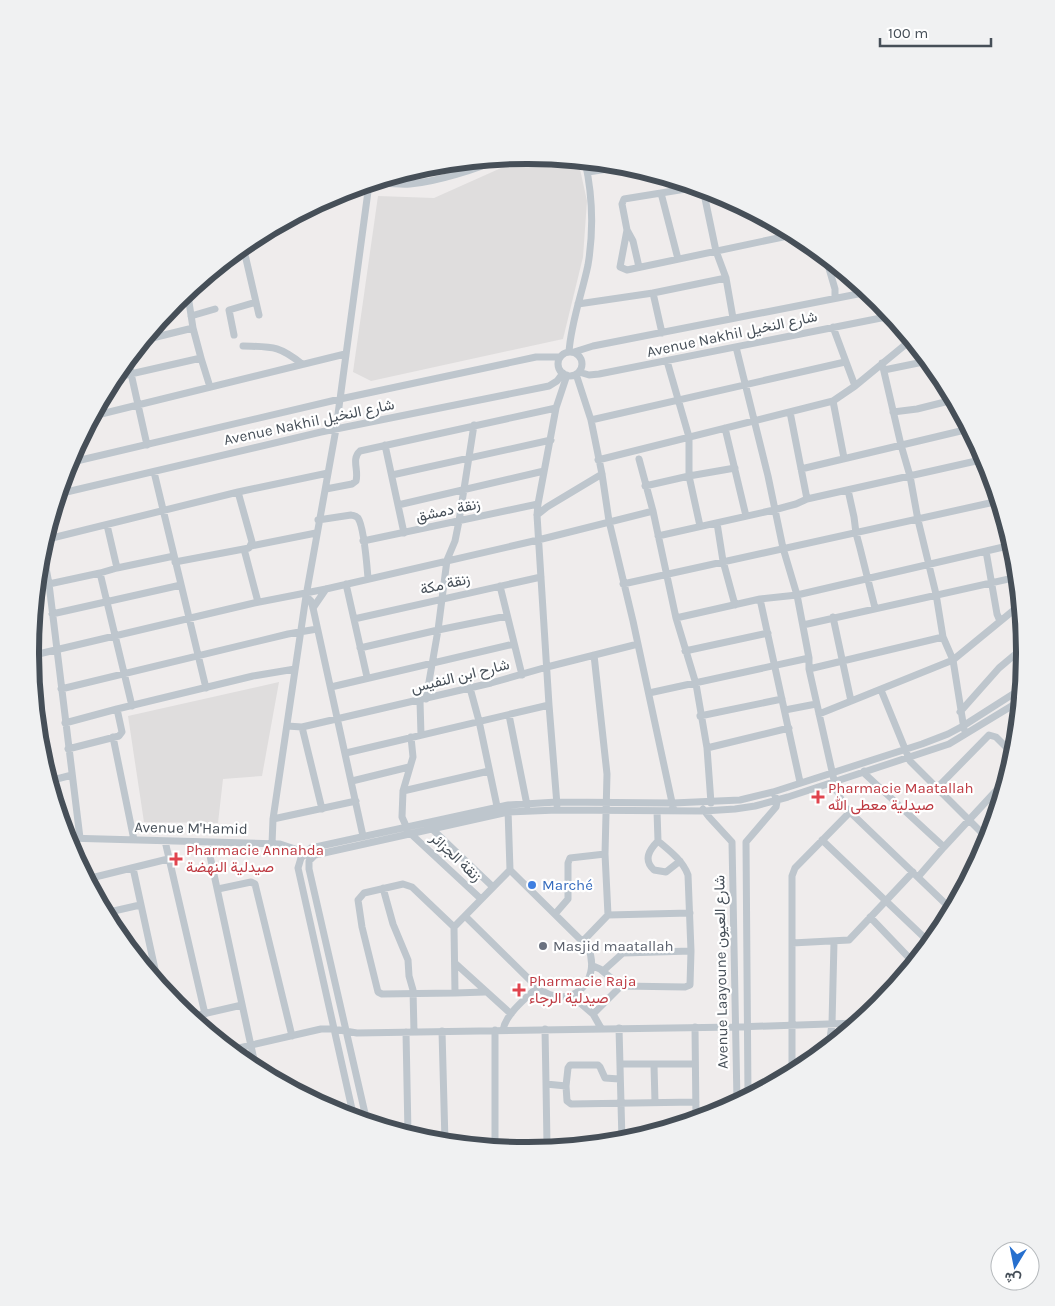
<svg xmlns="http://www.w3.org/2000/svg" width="1055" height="1306" viewBox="0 0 1055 1306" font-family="Karla,Vazirmatn,sans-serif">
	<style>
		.education { fill: #dfdddd }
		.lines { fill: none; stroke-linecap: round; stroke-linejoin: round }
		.minor { stroke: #bec6cd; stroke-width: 7 }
		.health-dot { fill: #e0444e; stroke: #fff; stroke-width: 2 }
		.shop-dot { fill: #3f7fe0; stroke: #fff; stroke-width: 2 }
		.worship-dot { fill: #6b7280; stroke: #fff; stroke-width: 2 }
		.labels { text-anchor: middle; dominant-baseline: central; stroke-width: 4.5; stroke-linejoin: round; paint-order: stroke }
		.street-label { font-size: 15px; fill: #464f58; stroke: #fff }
		.health-label { font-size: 15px; fill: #be3a42; stroke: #fff; text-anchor: start }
		.shop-label { font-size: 15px; fill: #366cbe; stroke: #fff; text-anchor: start }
		.worship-label { font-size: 15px; fill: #5b616d; stroke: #fff; text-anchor: start }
		.rim { fill: none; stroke: #464f58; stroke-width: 6 }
	</style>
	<rect width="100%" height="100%" fill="#efecec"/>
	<path class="education" d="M528,156L578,160L587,201L583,257L563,339L371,381L353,372L378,196L434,198Z
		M279,682L262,776L223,779L218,823L144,822L128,716Z"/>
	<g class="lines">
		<path class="minor" d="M588,172L627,166
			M375,182C386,183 398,185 410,184C435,182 478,169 500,158
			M409,184L415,170
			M698,187L624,199L622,204L627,230L620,267L627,270L783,237L790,232
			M703,189L716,251L726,278L733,318
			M661,193L678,259
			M627,230L633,241L639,267
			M243,246L259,315
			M826,258L835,289V298
			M653,293L662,333
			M189,302L193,328
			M578,304L653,293L726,278
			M172,306L189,302L188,291
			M191,316L215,309
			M833,327L855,386
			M234,335L229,310L256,302
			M243,346C272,347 278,345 302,364
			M736,347L768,476L783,548L797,595L809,658V669L836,789L845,807L850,812L952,910
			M569,352C571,322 582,294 588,265C594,229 593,197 585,161
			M574,352L593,346L868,292
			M558 364a12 12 0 1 1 24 0a12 12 0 1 1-24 0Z
			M201,358L210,387
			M128,360L147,445
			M667,361L689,437V476L700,526
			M882,363L901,445L910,476L918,520L936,594L943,637L953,660L964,729
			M884,370L928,361
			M579,372L589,375L599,374L891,316
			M576,374L591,420L602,474L609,521L633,621L673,807
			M113,378L201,358L193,328L144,340
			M945,384L948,401
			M833,401L844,458
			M790,412L807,499
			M893,412L917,409L953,400
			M93,416L345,354
			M591,420L845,362
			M725,428L746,516
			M385,445L404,533
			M639,459L653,511L676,618L696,684L707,748L711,803
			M598,460L833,401L855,386L911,340
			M68,463L340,399L536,357H560
			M801,469L969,429
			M154,472L206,688
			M392,475L551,440
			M645,486L689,476L735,468
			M326,489L352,484L356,481C359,470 351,459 360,451L556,408
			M848,490L854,517L856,533L860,548L875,608
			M58,494L321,432L549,386L557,381L563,373
			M398,505L544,471
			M537,515L547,507L602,474
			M318,520L351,515C354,516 355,515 358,518C364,527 367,566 368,578
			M717,523L723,561L735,605
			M658,536L774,510L796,504L807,499L985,459
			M44,540L238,492L328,473
			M363,541L538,504
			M251,546L316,533
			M42,547L49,584L80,838
			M244,549L258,602
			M986,551L997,614L1000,621
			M175,562L249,548L252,542L238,492
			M117,568L174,556
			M100,573L117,568L107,525
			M49,584L100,573L132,706
			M346,584L367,677
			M623,584L999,501
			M500,586L522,675
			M306,596L311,601L313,608L363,836
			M760,599L800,782
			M313,608L326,589
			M52,614L181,585
			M833,617L851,701
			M676,618L760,599L797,595L1012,545
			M354,619L541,577
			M803,625L1018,577
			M360,648L438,630L507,616
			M685,651L768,633
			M594,655L607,774L605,854L608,915
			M30,656L254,603L326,589L538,540L653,511
			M809,669L943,637
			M331,687L514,644
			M470,688L479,721L498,811
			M61,689L288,634L317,629
			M881,690L910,761L988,839
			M649,693L809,658
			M426,699L438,630L447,560L455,541L459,521L474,425
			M420,701L421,735
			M785,710L816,704
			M960,712L999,668L1024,647
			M819,714L953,660L1020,605
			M509,715L527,805
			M700,716L782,699
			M65,723L117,709L253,676L295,669
			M287,726L302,727L491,683L547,667L638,644
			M302,727L322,809
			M113,737L134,840
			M411,737L413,757L403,791L402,817L406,826L411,834L481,899
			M707,748L789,728
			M68,749L119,736L122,732L117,709
			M346,753L549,705
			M864,771L865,774L944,847
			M49,781L72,775
			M352,781L409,767
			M937,788L989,735L996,737L1014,755
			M403,791L489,771
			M557,805L549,705L537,515L538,504L556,408L567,375
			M703,809L709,817L732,842L737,1102
			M508,810L510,870
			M273,819L356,801
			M430,827L493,887
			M66,838L280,844L295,849L306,855
			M822,840L930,943
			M165,841L205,1014
			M658,841C649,850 643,860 654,870L666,872L680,861
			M207,842L256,1069
			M272,844L273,819L306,596L336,429L369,184
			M133,868L158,983
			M918,877L944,847L1006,780
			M87,879L168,859
			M403,884L412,887L454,927L455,993L382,994L378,992L362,927L358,900L364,893Z
			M383,888L393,924L408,960L409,976L413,990L414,1032
			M218,889L251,882L255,884L292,1036
			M105,913L140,905
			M555,914L568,899V863L570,858L605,854
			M465,916L537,987C568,1013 603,983 588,947L510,870
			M870,917L914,963
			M454,927L510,870
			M583,941L608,915L690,913
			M792,943L849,940L913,872
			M456,964L511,1014
			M593,966L600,969L621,986L685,987L690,985L691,951L688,875C683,861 670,851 658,841L657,811
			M603,971L623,953L691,951
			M455,993L485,992
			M571,995L593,1014
			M190,1017L242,1005
			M695,1027L696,1119
			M601,1028L593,1014L621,986
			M619,1028L622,1141
			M545,1029L546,1084L566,1086L567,1101L571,1104L696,1102
			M503,1030C506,1013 526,999 537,987
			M442,1031L445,1142
			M406,1032L408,1134
			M829,1046L832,1024L834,942
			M230,1050L321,1029H333L357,1033L736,1027L858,1023
			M620,1064H695
			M654,1065L655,1102
			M792,1073V876L795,868L850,812
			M546,1084L547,1145
			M566,1086L568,1068L570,1065H598L600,1067L605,1078L619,1079
			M748,1096L746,842L776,807L777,802L775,796
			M354,1118L298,868L301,858L311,848L508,805L557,802L673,803L740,800L773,792L922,744L948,734L963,726L1021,689
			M367,1122L309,869V861L315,855L508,812L557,810L704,811L735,809L755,806L788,797L949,744L1020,701
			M482,1146L584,1145
			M495,1147V1030"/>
	</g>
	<g class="health-dot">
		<path d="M815.5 789.5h5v5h5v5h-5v5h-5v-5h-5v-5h5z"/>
		<path d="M173.5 851.5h5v5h5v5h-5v5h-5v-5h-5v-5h5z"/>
		<path d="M516.5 982.5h5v5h5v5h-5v5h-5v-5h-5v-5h5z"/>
	</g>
	<circle class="shop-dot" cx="532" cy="885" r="5"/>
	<circle class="worship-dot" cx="543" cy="946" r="5"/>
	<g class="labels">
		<g class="street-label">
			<text transform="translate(732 334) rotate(-12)">Avenue Nakhil شارع النخيل</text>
			<text transform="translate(309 422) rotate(-12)">Avenue Nakhil شارع النخيل</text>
			<text transform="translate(448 510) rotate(-12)">زنقة دمشق</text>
			<text transform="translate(445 584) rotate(-13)">زنقة مكة</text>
			<text transform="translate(460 676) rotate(-14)">شارح ابن النفيس</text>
			<text transform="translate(191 828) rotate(1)">Avenue M'Hamid</text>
			<text transform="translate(456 857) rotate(43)">زنقة الجزائر</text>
			<text transform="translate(721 972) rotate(-91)">Avenue Laayoune شارع العيون</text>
		</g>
		<g class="health-label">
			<text x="828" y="788">Pharmacie Maatallah<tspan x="828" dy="17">صيدلية معطى الله</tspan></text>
			<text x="186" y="850">Pharmacie Annahda<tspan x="186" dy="17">صيدلية النهضة</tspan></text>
			<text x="529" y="981">Pharmacie Raja<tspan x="529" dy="17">صيدلية الرجاء</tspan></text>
		</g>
		<g class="shop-label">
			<text x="542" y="885">Marché</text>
		</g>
		<g class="worship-label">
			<text x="553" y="946">Masjid maatallah</text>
		</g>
	</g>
	<path d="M0 0H1055V1306H0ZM527 164H528A488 488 0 0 1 1016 652V654A488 488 0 0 1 528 1142H527A488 488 0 0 1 39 654V652A488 488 0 0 1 527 164Z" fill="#f0f1f2" fill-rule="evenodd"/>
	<path class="rim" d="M527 164H528A488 488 0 0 1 1016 652V654A488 488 0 0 1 528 1142H527A488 488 0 0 1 39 654V652A488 488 0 0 1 527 164Z"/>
	<g transform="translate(1015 1266) rotate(190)"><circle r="24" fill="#ffffff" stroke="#b5b9bc"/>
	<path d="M0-4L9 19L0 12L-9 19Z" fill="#266fce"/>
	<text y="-8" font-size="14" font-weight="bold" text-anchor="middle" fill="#464f58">ش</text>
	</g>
	<path d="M880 38v8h111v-8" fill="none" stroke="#464f58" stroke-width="2.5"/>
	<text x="888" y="38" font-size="15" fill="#464f58" stroke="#ffffff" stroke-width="4" paint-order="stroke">100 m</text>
</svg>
